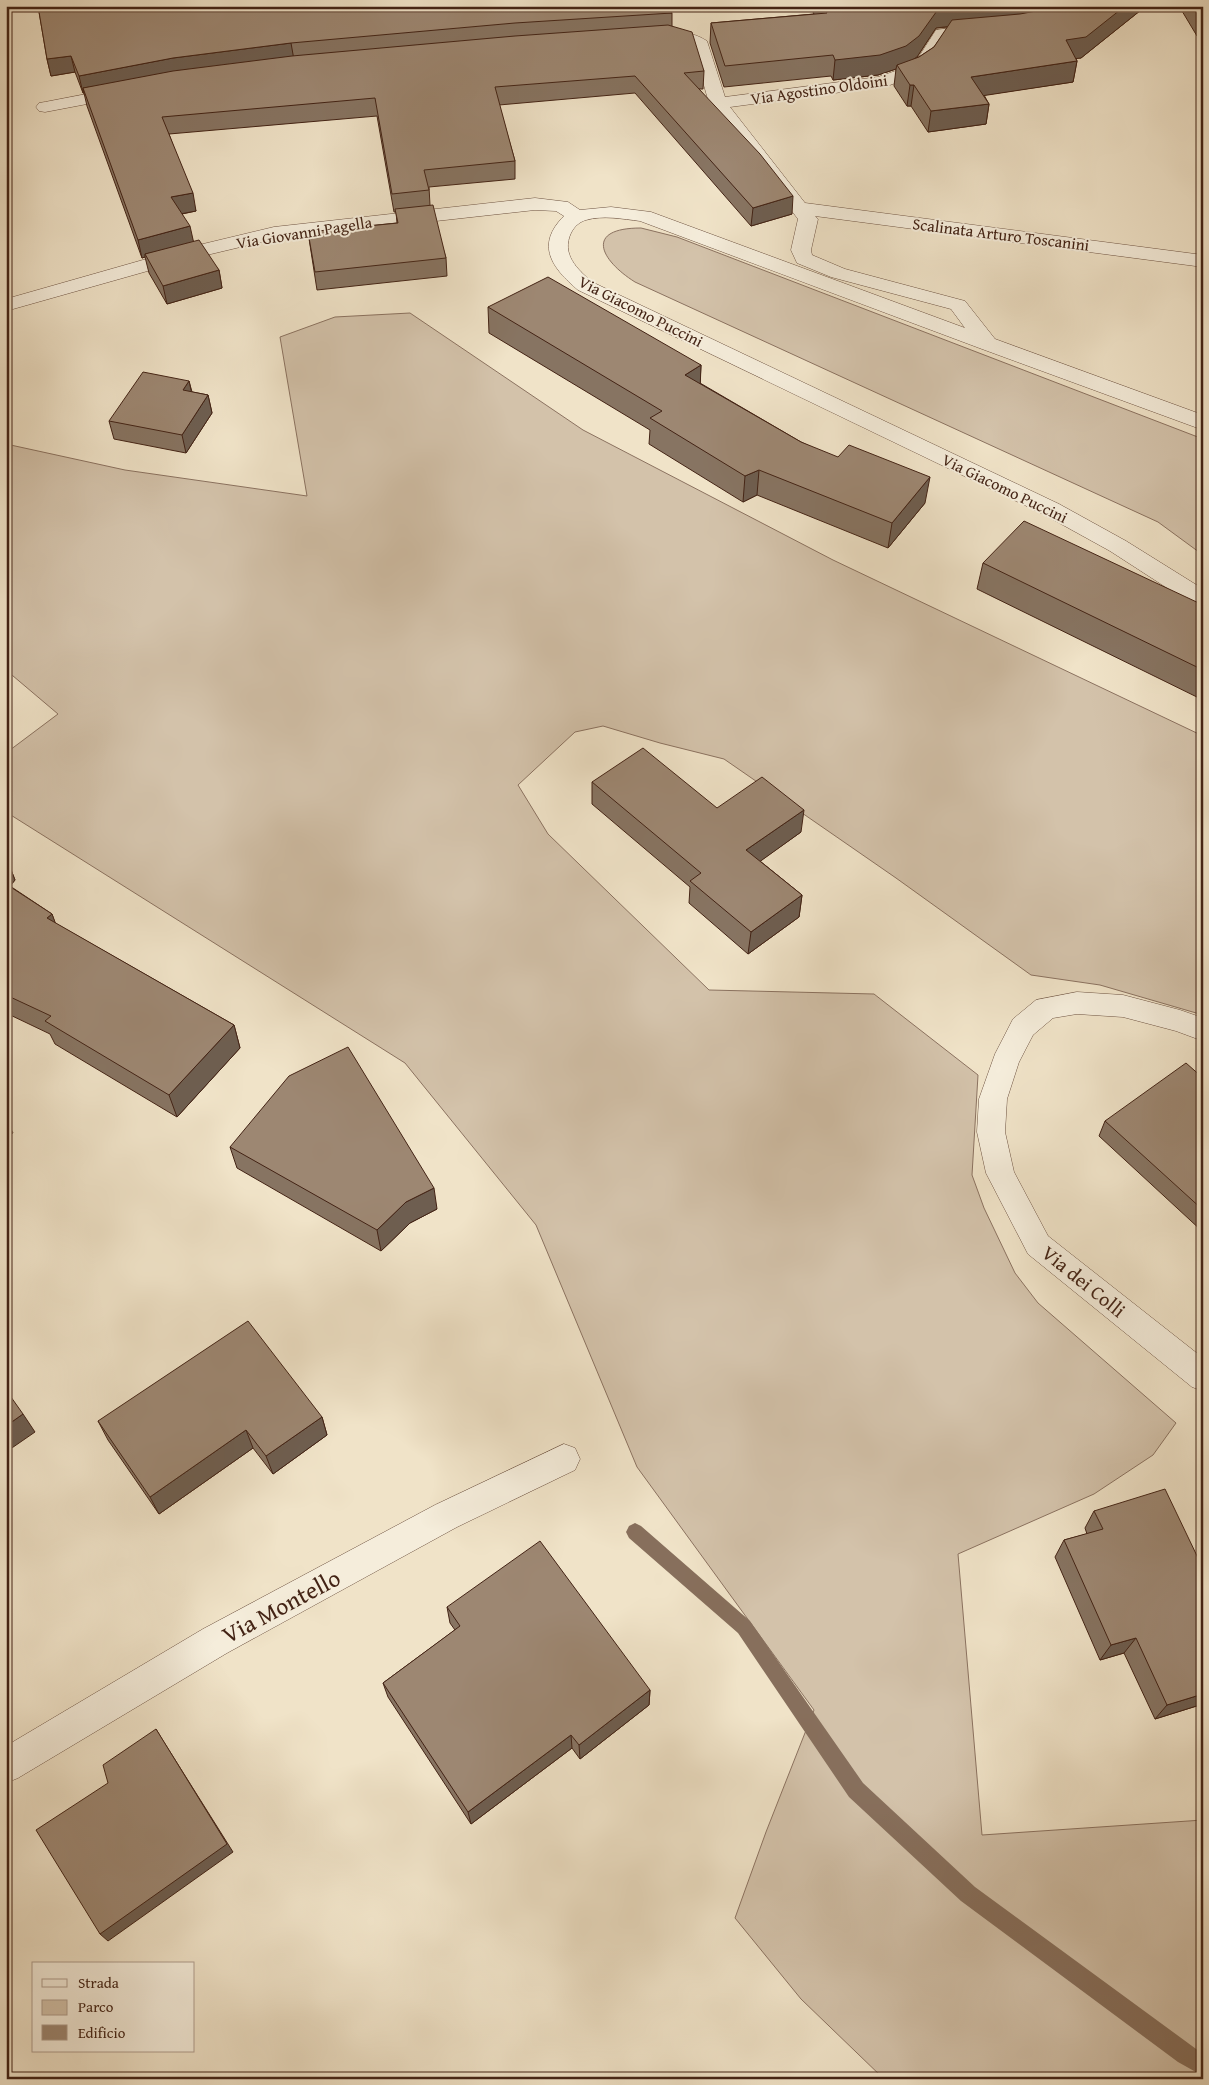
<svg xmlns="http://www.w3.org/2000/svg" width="1209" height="2085" viewBox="0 0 1209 2085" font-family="'Gentium Book Plus',serif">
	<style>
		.green { fill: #d3c2aa; stroke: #8b7260 }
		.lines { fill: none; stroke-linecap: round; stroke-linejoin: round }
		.stream { fill: #876f5c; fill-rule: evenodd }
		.minor-casing { stroke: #6e5342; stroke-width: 1 }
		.tertiary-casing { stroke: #6e5342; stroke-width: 1 }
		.minor { fill: #f5eddb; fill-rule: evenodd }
		.tertiary { fill: #f5eddb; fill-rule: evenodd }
		.wall { fill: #877462; stroke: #432315; fill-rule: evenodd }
		.shaded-wall { fill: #6e5e50; stroke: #432315 }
		.building { fill: #9d8772; stroke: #432315 }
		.labels { text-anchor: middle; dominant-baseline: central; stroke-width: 4; stroke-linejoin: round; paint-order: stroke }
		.far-street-label { font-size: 16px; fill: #432315; stroke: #f5eddb }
		.street-label { font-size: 20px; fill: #432315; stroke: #f5eddb }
		.near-street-label { font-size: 24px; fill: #432315; stroke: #f5eddb }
	</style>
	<rect width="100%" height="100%" fill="#f0e3c8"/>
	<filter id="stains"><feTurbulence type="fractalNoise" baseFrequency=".004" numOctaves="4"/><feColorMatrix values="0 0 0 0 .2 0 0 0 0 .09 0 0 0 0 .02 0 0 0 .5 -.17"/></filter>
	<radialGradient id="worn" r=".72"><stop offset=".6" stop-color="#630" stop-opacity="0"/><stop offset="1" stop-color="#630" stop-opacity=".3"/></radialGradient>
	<path class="green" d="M641,228L677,237L1203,439V555L1158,522L635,282C600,260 584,228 641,228Z
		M410,313L583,430L833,560L1203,736V1015L1100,985L1031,975L896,878L724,759L660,743L603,726L575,732L518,785L548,834L709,990L874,994L978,1075L972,1175L984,1208L1015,1273L1038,1303L1176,1423L1153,1455L1094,1494L958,1554L982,1835L1203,1820V2079H884L801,1999L735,1918L766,1832L814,1710L637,1467L536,1225L405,1063L6,812V753L58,714L6,670V444L125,470L307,496L280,337L335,317Z"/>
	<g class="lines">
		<path class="stream" d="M635,1523L641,1526L750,1621L863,1783L975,1887L1203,2054V2076L1178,2062L961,1901L849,1797L738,1633L629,1538L626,1532L629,1526Z"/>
		<g class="minor-casing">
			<path id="minor" d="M980,24L986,25L989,29L986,33L948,38L930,66L916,76L887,86L730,107L805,203L1203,255V267L815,216L818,219L811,250L812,255L845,269L965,301L995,339L1203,415V430L982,349L640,221C623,219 603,215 586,220C579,222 574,227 571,233C561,254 577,269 592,282L1059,504L1126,541L1203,589V608L1195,606L1110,551L1043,514L578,290C552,268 535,245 564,216L556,211L535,210L274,239L190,259L6,311V299L178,250L274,227L535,198L568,202L580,210L611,207L651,212L965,328L951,309L831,277L797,263L791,250L798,219L709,103L693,47C680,39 666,44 652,41L649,37L652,33C670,29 692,31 707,41L725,97L878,77L904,68L918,58L936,30Z
				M123,87L129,88L132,92L129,96L45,112L39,111L36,107L39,103L45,102Z
				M564,1444L575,1448L580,1459L575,1470L457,1527L227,1653L18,1778L6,1783V1746L203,1629L435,1505Z"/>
		</g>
		<g class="tertiary-casing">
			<path id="tertiary" d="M1077,992L1123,995L1180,1010L1203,1018V1041L1176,1031L1123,1017L1077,1014L1053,1018L1033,1035L1019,1062L1007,1099L1005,1132L1014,1172L1048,1236L1203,1358V1391L1192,1387L1028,1254L986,1173L977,1132L979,1099L995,1054L1013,1019L1036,1000Z"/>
		</g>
		<use href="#minor" class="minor"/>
		<use href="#tertiary" class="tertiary"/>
	</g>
	<path class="wall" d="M38,6L672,13V26L704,71L703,89H699L792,214L751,226L635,93L499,105L515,161V179L429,187L430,205L446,258L447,276L317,290L308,232L397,223L396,212H394L377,116L169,134L196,211L182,214L193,241L219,270L222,288L167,304L149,273L145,257L142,258L87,106L84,93H83L75,72L51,76L47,59Z
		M810,6L1061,7L1146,6L1081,58H1076L1077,61L1073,82L984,95L989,104L986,124L928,132L911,106H907L894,86L896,69L878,75L833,80L831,76L724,87L710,43L711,23L814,14ZM948,27L934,47L919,57L913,59L917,57L936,28Z
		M1179,6H1203V37L1197,36Z
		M488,307L701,365L700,383L801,442L925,503L888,548L757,495L743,502L649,444L650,430L489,333Z
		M189,381L192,392L208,395L212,413L186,453L114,439L109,421Z
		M983,563L1203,605V700L977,589Z
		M592,782L801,832L760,861L802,895L799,917L748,954L689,903L690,887L592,804Z
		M6,857L15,880L10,886L52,914L55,923L234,1025L240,1048L177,1117L55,1044L50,1034L6,1013Z
		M1203,1078V1232L1099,1136L1105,1121Z
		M230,1147L437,1209L410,1223L381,1251L237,1168Z
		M322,1417L327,1435L273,1474L253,1448L159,1514L108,1440L98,1421Z
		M1094,1511L1198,1558L1203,1556V1704L1155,1719L1124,1653L1100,1660L1055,1557L1064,1540L1087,1534L1085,1528Z
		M447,1607L650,1690L649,1705L580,1759L572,1748L471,1824L388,1697L383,1683L455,1630L450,1623Z"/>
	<path class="shaded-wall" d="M951,6H1061L1060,11L1053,14L936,28L917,57L903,66L897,65L896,69L878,75L833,80L835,60L939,8Z
		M1125,6H1146L1081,58L1062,60L1066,40Z
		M291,43L294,60L83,88L84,93H83L79,76L173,58Z
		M71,56L75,72L51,76L47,59Z
		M1077,61L1073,82L968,98L971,77Z
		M910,85H914L911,106H907Z
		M989,104L986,124L928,132L931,111Z
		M193,193L196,211L175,215L171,197Z
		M793,196L792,214L751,226L753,208Z
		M190,226L194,244L145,254V257L142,258L138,240Z
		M219,270L222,288L167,304L163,286Z
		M701,365L700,391L685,375Z
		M189,381L193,399L183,390Z
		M208,395L212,413L186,453L182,435Z
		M759,470L757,495L743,502L745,476Z
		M930,477L925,503L888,548L892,523Z
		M804,810L801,832L744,873L746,850Z
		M6,857L15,880L6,891Z
		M802,895L799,917L748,954L751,932Z
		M52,914L61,938L47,918Z
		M234,1025L240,1048L177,1117L169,1095Z
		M6,1120L13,1133L6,1137Z
		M434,1188L437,1209L410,1223L381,1251L377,1230L406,1202Z
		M23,1414L35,1432L6,1452V1426Z
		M322,1417L327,1435L273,1474L266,1456Z
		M246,1430L253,1448L159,1514L150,1497Z
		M1136,1638L1124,1653L1100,1660L1111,1645Z
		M650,1690L649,1705L580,1759L579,1745Z
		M1203,1694V1704L1155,1719L1167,1705Z
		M156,1729L162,1739L233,1852L108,1941L100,1934Z
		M571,1735L572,1748L471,1824L468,1812Z"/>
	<path class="building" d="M38,6H669L672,13L515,23L291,43L173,58L79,76L71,56L47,59Z
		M823,6H951L939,8L919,36L906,46L880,55L835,60L833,55L725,66L711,23L827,13Z
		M1063,6H1125L1086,37L1066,40L1077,61L971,77L989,104L931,111L914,85H910L897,65L919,57L934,47L952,20L1020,14Z
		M1197,6H1203V16Z
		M668,25L692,32L704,71L684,73L760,154L793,196L753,208L635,76L495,87L515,161L424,170L429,190L392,194L375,98L162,117L193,193L171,197L190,226L138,240L83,88L173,71L292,56L515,36Z
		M433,205L446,258L315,272L308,232L398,223L395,209Z
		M199,240L219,270L163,286L145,254Z
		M548,277L701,365L685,375L801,442L838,457L849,445L930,477L892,523L759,470L745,476L650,418L662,411L488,307Z
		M143,372L189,381L183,390L208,395L182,435L109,421Z
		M1024,521L1203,605V670L983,563Z
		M643,748L717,808L762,777L804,810L746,850L802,895L751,932L690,881L701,873L592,782Z
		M6,884L52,914L47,918L234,1025L169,1095L45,1021L51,1016L6,995Z
		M348,1047L434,1188L406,1202L377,1230L230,1147L289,1076Z
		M1186,1063L1203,1078V1210L1105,1121Z
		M248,1321L322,1417L266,1456L246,1430L150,1497L98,1421Z
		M6,1390L23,1414L6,1426Z
		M1165,1489L1198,1558L1203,1556V1694L1167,1705L1136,1638L1111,1645L1064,1540L1103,1529L1094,1511Z
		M540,1541L650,1690L579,1745L571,1735L468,1812L383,1683L460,1626L447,1607Z
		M156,1729L227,1844L100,1934L36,1830L108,1783L103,1765Z"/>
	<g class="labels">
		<g class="far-street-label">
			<text transform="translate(819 89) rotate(-8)">Via Agostino Oldoini</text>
			<text transform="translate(304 232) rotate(-9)">Via Giovanni Pagella</text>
			<text transform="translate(1001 234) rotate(7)">Scalinata Arturo Toscanini</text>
			<text transform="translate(641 311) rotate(27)">Via Giacomo Puccini</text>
			<text transform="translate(1005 488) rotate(26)">Via Giacomo Puccini</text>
		</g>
		<g class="street-label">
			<text transform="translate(1084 1281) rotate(39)">Via dei Colli</text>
		</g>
		<g class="near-street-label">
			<text transform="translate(281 1606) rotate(-28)">Via Montello</text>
		</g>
	</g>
	<rect width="1209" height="2085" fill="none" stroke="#f0e3c8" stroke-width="25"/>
	<rect x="8" y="8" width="1194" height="2070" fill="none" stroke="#432315" stroke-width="2.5"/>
	<rect x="12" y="12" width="1184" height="2060" fill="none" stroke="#432315"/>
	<rect x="32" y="1962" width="162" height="90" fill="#f5eddb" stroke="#ae9c8c"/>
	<rect x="42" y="1979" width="25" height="8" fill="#f5eddb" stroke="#ae9c8c"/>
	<text x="78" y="1988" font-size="15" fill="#432315">Strada</text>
	<rect x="42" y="2000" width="25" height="15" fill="#d3c2aa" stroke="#ae9c8c"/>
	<text x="78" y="2012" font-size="15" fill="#432315">Parco</text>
	<rect x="42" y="2025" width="25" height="15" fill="#9d8772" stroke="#ae9c8c"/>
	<text x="78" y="2038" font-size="15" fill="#432315">Edificio</text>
	<rect width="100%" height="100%" filter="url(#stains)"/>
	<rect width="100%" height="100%" fill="url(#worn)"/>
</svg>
